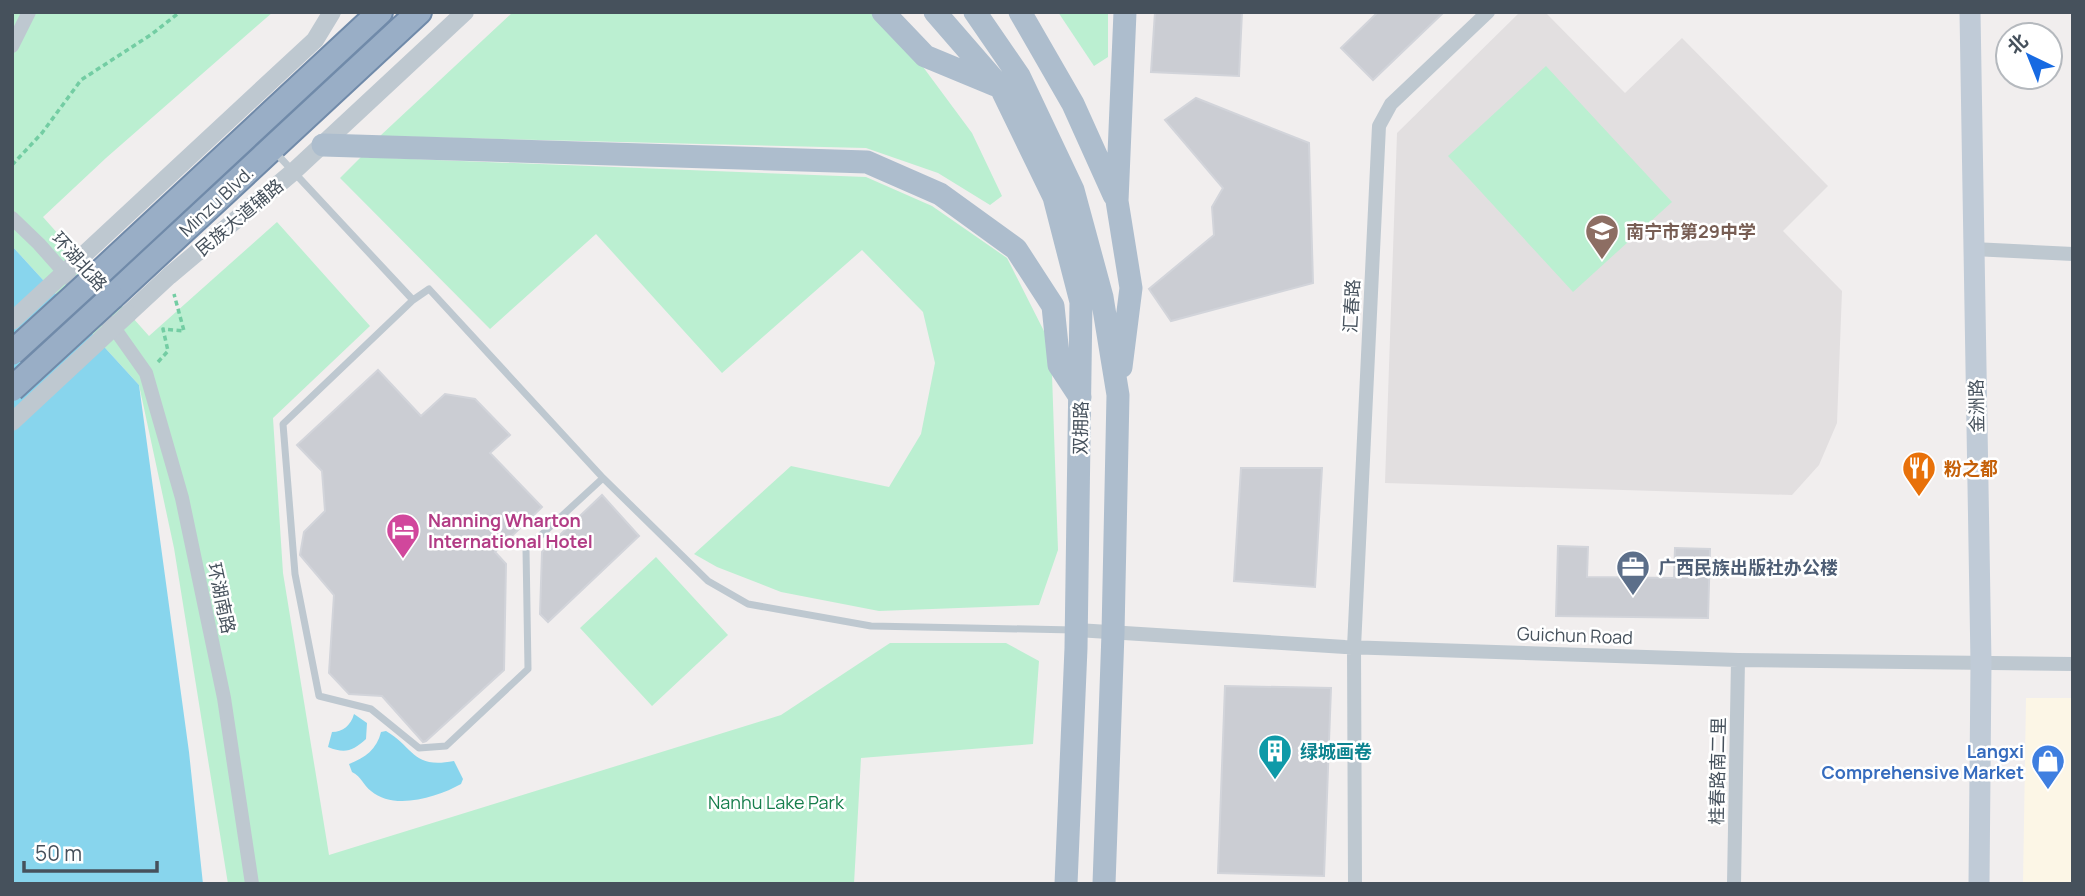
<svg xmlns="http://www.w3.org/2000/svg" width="2085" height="896" viewBox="0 0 2085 896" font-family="Manrope,'Noto Sans SC',sans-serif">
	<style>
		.commercial { fill: #fcf6e6 }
		.education { fill: #e2dfe0 }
		.green { fill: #bbefd1 }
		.water { fill: #88d5ed }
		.building { fill: #cbcdd3; stroke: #d2d4da; stroke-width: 2 }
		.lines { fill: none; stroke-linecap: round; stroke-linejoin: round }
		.trunk-casing { stroke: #708aa9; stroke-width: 28 }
		.path { stroke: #73cda3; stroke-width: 3.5; stroke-dasharray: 5 3.5; stroke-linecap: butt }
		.service { stroke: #bec8d0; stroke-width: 7 }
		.minor { stroke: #bec8d0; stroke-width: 14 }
		.tertiary { stroke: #bec8d0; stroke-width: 18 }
		.secondary { stroke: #c0cbd7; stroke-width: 21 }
		.primary { stroke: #adbdcd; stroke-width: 23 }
		.trunk { stroke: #99aec6; stroke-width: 24 }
		.trunk-bridge-casing { stroke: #708aa9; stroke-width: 28; stroke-linecap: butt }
		.tertiary-bridge { stroke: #bec8d0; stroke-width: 18 }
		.trunk-bridge { stroke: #99aec6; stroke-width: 24 }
		.labels { text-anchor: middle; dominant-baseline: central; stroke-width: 5; stroke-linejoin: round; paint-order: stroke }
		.street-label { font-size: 18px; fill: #46515c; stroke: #fff }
		.education-label { font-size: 18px; font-weight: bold; fill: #785e54; stroke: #fff; text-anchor: start }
		.food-label { font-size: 18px; font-weight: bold; fill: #c56008; stroke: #fff; text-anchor: start }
		.hotel-label { font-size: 18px; font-weight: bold; fill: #b23c85; stroke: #fff; text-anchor: start }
		.service-label { font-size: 18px; font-weight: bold; fill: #4e5e75; stroke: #fff; text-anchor: start }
		.culture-label { font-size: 18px; font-weight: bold; fill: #0d838f; stroke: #fff; text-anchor: start }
		.shop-label { font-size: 18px; font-weight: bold; fill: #366cbe; stroke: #fff; text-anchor: end }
		.park-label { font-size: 18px; fill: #167e4c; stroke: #fff }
	</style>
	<rect width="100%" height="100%" fill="#f1eeee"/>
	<path class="commercial" d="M2026,698H2073V884H2023Z"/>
	<path class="education" d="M1520,12H1545L1625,93L1682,38L1828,186L1783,231L1842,291L1837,423L1819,465L1792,495L1385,483L1397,133Z"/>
	<path class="green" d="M12,12H273L106,158L43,217L149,336L277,222L370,326L273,418L283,573L329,855L781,715L890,643H1006L1039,661L1033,744L861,758L854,884H228L174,548L139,385L12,246Z
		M513,12H876L912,52L972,133L1002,196L990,205L938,173L866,148L380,136Z
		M1058,12H1108V57L1094,66Z
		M1546,66L1672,202L1573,292L1448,156Z
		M361,157L866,177L932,206L1007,258L1051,345L1058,550L1039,605L879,611L781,592L717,567L694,554L791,466L889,487L921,434L935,363L923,312L862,250L722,373L596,234L490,329L340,178Z
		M656,557L728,635L652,706L580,628Z"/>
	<path class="water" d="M12,246L139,385L189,752L203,884H12Z
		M354,714L367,723L366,739C353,751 345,754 328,747L332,732C343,732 351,725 354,714Z
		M386,731C415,748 412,769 454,761L463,779L461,784C438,797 394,811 371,791C363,785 362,777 352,772L349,764C365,758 377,749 381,732Z"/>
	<path class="building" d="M1155,12H1242L1239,76L1151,72Z
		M1378,12H1444L1373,80L1341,48Z
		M1196,98L1309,143L1313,283L1171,321L1149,289L1214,235L1212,207L1223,188L1165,120Z
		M378,370L421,416L445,394L475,399L510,435L490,453L542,507L495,552L506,564L504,670L426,741L423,742L382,696L349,694L329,673L334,595L300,555L304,532L325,511L322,471L297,445Z
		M1241,468H1322L1315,587L1234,581Z
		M602,495L639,536L548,622L540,614L542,552Z
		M1558,546L1588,547L1587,577L1674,578L1675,548L1710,549L1708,618L1556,616Z
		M1225,686L1331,688L1324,876L1218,873Z"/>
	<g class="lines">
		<g class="trunk-casing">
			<path id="trunk" d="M94,278L380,12
				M112,297L419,12"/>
		</g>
		<path class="path" d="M12,165L42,133L81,80L152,34L180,12
			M158,362L168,351L163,329L184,331L174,294"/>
		<path class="service" d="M275,152L413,300L283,424L295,574L319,696L371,709L419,748L446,746L528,669L526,549L603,478L429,289L413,300
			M603,478L708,581L748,604L871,626L1074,630"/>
		<path class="minor" d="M12,46L29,12
			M12,218L39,244L117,332L146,373L182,498L224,698L252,884
			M1973,249L2073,254
			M1077,630L1345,647L1738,660L2073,664
			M1355,884L1354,647L1379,126L1391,104L1488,12
			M1734,884L1738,660"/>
		<path class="tertiary" d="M77,261L315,40L332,12
			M128,314L169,276L293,172L465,12"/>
		<path class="secondary" d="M1970,12L1981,663L1979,884"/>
		<path class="primary" d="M883,12L925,56L995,85
			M935,12L1001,88L1054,197L1081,302L1076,648L1066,884
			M975,12L1019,76L1073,190L1102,297L1118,395L1113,633L1104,884
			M1020,12L1073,104L1114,195
			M323,145L867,162L940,194L1016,249L1053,306L1059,365L1080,397
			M1121,367L1131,288L1117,201L1125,12"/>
		<use href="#trunk" class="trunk"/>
		<g class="trunk-bridge-casing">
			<path id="trunk-bridge" d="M12,353L94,278
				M12,389L112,297"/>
		</g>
		<path class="tertiary-bridge" d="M12,321L77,261
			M12,422L128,314"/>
		<use href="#trunk-bridge" class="trunk-bridge"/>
	</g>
	<defs>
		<g id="school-pin" transform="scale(1.75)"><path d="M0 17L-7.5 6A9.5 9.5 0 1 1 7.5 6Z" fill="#8d6e63" stroke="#fff"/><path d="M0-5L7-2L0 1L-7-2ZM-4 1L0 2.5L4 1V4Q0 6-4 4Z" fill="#fff"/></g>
		<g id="restaurant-pin" transform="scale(1.75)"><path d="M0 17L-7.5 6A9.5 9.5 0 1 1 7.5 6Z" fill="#e8710a" stroke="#fff"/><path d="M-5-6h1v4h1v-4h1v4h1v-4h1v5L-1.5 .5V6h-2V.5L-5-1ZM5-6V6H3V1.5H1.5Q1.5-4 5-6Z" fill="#fff"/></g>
		<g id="hotel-pin" transform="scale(1.75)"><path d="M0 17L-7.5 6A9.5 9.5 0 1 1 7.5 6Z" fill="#d1479c" stroke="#fff"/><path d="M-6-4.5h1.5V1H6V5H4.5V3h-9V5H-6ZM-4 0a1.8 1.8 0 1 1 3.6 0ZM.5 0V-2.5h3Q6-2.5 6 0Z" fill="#fff"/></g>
		<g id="office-pin" transform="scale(1.75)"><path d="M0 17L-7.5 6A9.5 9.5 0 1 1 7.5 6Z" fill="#5c6f8a" stroke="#fff"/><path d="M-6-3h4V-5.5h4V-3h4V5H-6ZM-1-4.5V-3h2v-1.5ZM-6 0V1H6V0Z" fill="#fff"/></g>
		<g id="building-pin" transform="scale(1.75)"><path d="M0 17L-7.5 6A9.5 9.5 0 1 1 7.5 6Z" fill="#0f9aa8" stroke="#fff"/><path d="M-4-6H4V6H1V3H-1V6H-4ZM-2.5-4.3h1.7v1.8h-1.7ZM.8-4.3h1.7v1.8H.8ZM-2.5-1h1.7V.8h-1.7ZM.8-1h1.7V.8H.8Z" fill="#fff"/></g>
		<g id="shop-pin" transform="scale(1.75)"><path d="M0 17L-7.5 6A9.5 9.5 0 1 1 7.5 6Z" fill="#3f7fe0" stroke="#fff"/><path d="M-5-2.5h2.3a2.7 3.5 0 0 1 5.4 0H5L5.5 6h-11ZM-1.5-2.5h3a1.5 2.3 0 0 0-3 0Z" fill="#fff"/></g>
	</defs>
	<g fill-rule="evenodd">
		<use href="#school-pin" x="1602" y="231"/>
		<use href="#restaurant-pin" x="1919" y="468"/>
		<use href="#hotel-pin" x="403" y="530"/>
		<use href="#office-pin" x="1633" y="567"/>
		<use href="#building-pin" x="1275" y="751"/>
		<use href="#shop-pin" x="2048" y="761"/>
	</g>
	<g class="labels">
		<g class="street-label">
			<text transform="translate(216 201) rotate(-43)">Minzu Blvd.</text>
			<text transform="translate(239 217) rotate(-40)">民族大道辅路</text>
			<text transform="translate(80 261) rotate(48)">环湖北路</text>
			<text transform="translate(1351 306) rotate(-87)">汇春路</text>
			<text transform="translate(1976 406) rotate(-91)">金洲路</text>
			<text transform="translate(1080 428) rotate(-89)">双拥路</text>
			<text transform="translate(222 598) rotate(78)">环湖南路</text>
			<text transform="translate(1575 635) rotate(2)">Guichun Road</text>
			<text transform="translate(1717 771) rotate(-89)">桂春路南二里</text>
		</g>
		<g class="education-label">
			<text x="1626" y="231">南宁市第29中学</text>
		</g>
		<g class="food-label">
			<text x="1944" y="468">粉之都</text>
		</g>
		<g class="hotel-label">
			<text x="428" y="520">Nanning Wharton<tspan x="428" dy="21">International Hotel</tspan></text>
		</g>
		<g class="service-label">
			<text x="1658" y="567">广西民族出版社办公楼</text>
		</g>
		<g class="culture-label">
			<text x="1300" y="751">绿城画卷</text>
		</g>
		<g class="shop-label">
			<text x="2024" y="751">Langxi<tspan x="2024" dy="21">Comprehensive Market</tspan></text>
		</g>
		<g class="park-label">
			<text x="776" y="802">Nanhu Lake Park</text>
		</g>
	</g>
	<rect width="2085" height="896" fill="none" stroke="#46515c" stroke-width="28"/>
	<g transform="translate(2029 56) rotate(317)"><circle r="33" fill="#ffffff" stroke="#b5b9be" stroke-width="2"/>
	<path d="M0-5L12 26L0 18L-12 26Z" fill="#176ae2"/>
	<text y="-10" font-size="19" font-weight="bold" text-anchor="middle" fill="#46515c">北</text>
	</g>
	<path d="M24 861v10h133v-10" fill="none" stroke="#46515c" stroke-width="3.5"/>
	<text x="35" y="861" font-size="21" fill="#46515c" stroke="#ffffff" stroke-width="5" paint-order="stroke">50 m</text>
</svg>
